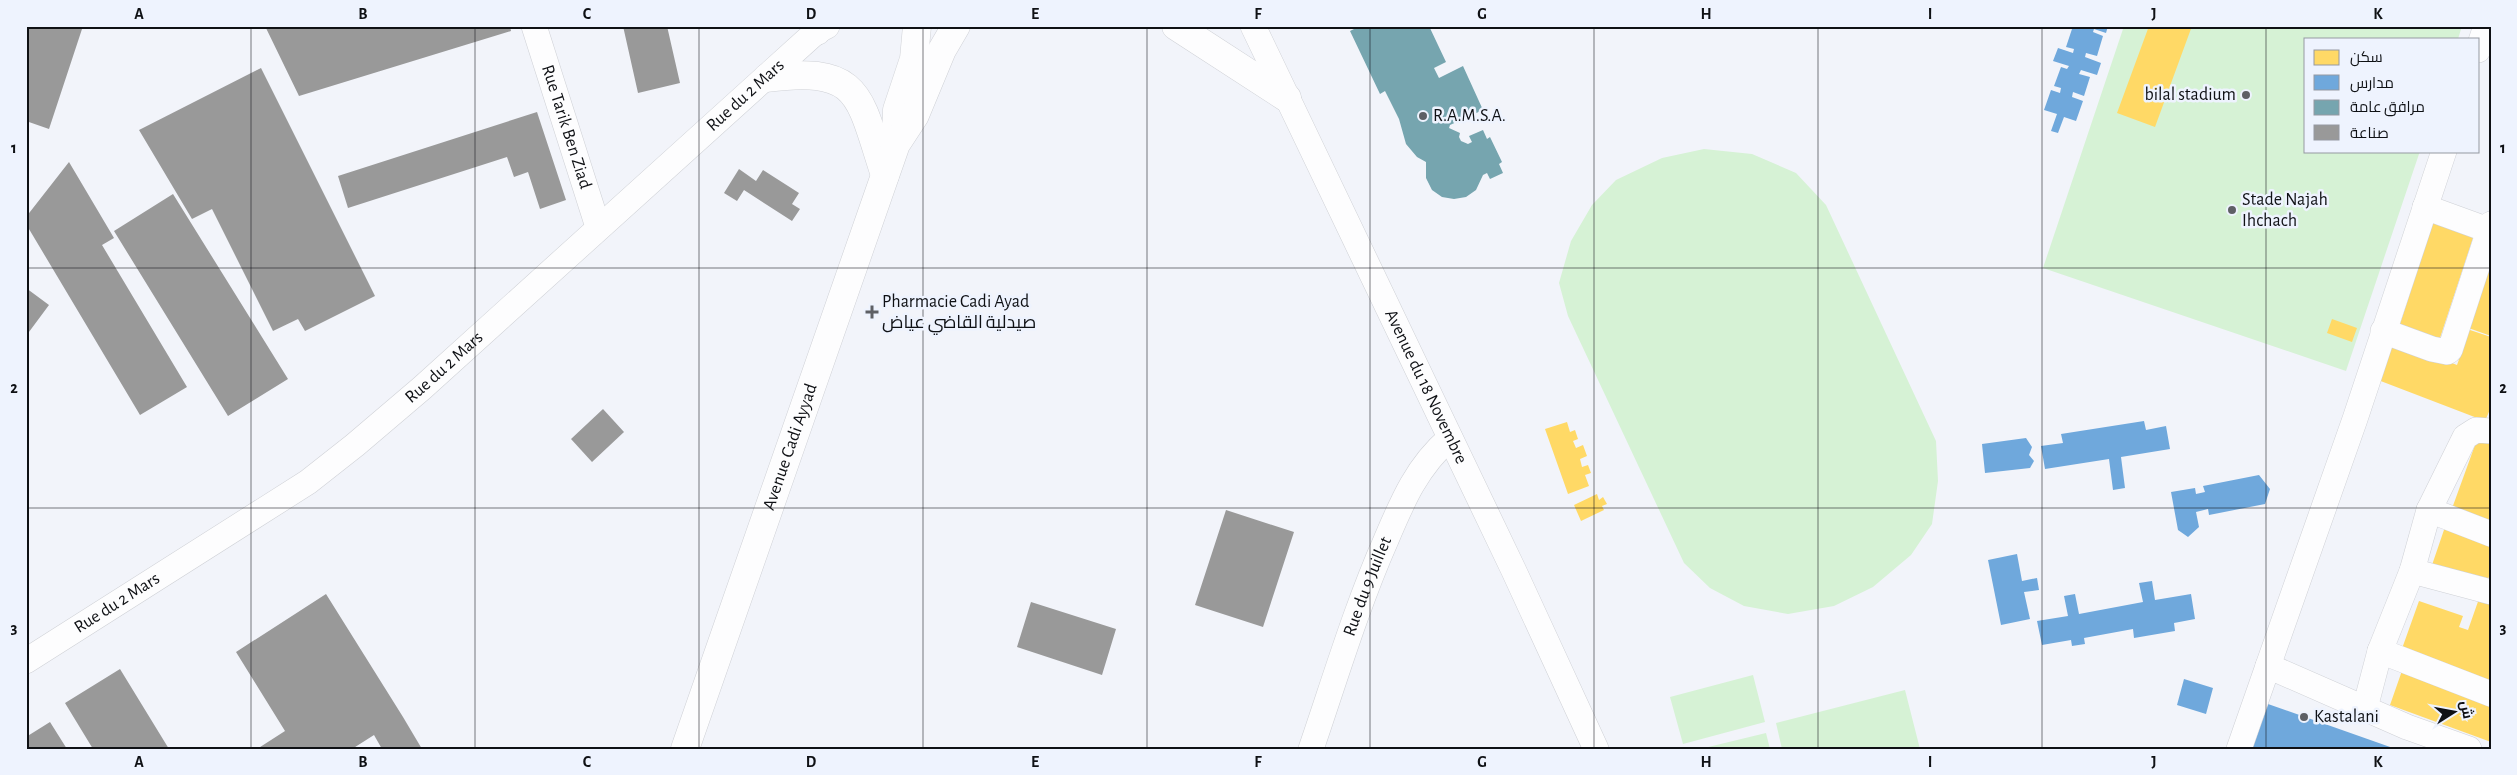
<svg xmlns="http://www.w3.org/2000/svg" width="2517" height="775" viewBox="0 0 2517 775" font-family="'Alegreya Sans',Cairo,sans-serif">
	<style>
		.green { fill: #d6f2d5 }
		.homes { fill: #ffd966 }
		.schools { fill: #6fa8dc }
		.public { fill: #76a5af }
		.industry { fill: #999 }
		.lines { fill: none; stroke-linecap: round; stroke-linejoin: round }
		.minor-casing { stroke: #cfd1d6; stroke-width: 26 }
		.major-casing { stroke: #cfd1d6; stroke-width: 29 }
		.minor { stroke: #fdfdfe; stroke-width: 25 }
		.major { stroke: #fdfdfe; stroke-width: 28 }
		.grid { fill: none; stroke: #0f1115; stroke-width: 1; stroke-opacity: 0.55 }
		.poi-dot { fill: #5e6065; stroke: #eef3fe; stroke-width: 2 }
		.labels { text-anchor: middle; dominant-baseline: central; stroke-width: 5; stroke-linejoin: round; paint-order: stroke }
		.poi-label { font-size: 18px; fill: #0f1115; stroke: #eef3fe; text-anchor: start }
		.street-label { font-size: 18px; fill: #0f1115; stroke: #eef3fe }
		.neatline { fill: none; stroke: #0f1115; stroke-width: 2 }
		.grid-label { font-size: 16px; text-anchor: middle; font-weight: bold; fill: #0f1115 }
	</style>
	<rect width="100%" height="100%" fill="#f2f4fa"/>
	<path class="green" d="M2124,26H2462L2458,39H2306V151H2420L2346,371L2043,268Z
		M1704,149L1752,154L1796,173L1826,205L1936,441L1938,481L1932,524L1911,555L1873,587L1834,606L1788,614L1744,606L1710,588L1684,563L1568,316L1559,283L1571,241L1592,205L1616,180L1662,158Z
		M1753,675L1765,722L1683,744L1670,697Z
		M1905,690L1920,749H1782L1776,723Z
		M1766,733L1770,749H1700Z"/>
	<path class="homes" d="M2149,26H2192L2155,127L2117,113Z
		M2433,222L2474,235L2438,344L2398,330Z
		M2491,249V336L2460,325Z
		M2332,319L2357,328L2352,342L2327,333Z
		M2458,326L2491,337V407L2485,421L2378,380L2393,340L2457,365L2462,351Z
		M1567,422L1570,432L1575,430L1578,439L1573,441L1576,448L1583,445L1587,456L1580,459L1582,467L1588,465L1591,473L1585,475L1589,486L1568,494L1545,429Z
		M2479,434L2491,438V527L2450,514Z
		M1597,494L1599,500L1603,497L1607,504L1602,506L1604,510L1581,521L1574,505Z
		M2446,524L2491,541V572L2486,584L2432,565Z
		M2481,593L2491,596V689L2399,657L2419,601L2463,616L2459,627L2468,630Z
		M2404,665L2491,697V742L2390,705Z"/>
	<path class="schools" d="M2073,26L2081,29L2082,26H2108L2106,33L2094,29L2093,32L2103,36L2097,56L2086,53L2085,57L2101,63L2097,75L2081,70L2079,74L2090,77L2084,96L2073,92L2072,97L2083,101L2076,121L2064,117L2058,133L2051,131L2057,114L2044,110L2051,90L2060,93L2061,88L2054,86L2061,67L2067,69L2069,66L2053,61L2058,48L2073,53L2074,49L2066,47Z
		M2144,421L2146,430L2166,426L2170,449L2121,457L2125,488L2113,490L2109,459L2045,469L2041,446L2063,443L2061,434Z
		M2026,438L2032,447L2029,455L2034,461L2030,468L1985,473L1982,444Z
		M2259,475L2270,489L2265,504L2209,515L2208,509L2196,512L2199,527L2188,537L2178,530L2171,492L2195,488L2196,494L2205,492L2203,486Z
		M2017,554L2022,581L2037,578L2039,590L2024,592L2030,619L2001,625L1988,560Z
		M2152,581L2155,600L2191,594L2195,619L2174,623L2175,631L2134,638L2133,629L2084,638L2085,644L2072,646L2071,640L2042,645L2037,621L2068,616L2064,596L2075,594L2079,614L2143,602L2139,583Z
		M2184,679L2213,688L2206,714L2177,705Z
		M2268,704L2393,748V749H2252Z"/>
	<path class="public" d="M1360,26H1429L1446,62L1434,68L1439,78L1463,66L1483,110L1450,125L1449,128L1460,133L1459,137L1461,141L1468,144L1472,142L1469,136L1483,130L1487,139L1490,137L1502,162L1499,164L1503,173L1490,179L1487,173L1483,175L1476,190L1466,197L1454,199L1442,197L1432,190L1426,178V162L1417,157L1406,144L1399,119L1385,91L1380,94L1350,31Z"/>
	<path class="industry" d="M26,26H83L49,129L26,121Z
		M265,26H510L511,31L299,96Z
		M623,26H667L680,83L638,93Z
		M261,68L375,296L305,331L298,319L273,331L212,209L192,219L139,130Z
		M537,112L566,200L540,209L528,172L514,177L507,157L348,208L338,176Z
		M69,162L114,238L102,245L187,387L140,415L26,224V217Z
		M739,169L756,181L763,170L799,193L792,204L800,209L792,221L744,190L737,201L724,193Z
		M173,194L288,379L228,416L114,231Z
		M26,288L49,305L26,336Z
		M603,409L624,432L592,462L571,439Z
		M1226,510L1294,532L1263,627L1195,605Z
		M326,594L403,717L422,749H382L374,735L352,749H257L285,731L236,652Z
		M1031,602L1116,629L1102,675L1017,647Z
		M120,669L169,749H93L65,703Z
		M50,722L67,749H26V737Z"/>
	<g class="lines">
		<g class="minor-casing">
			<g id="minor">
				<path id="s1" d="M534,26L598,227"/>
				<path id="s2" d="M1253,26L1514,571L1596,749"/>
				<path d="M2478,50L2486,26"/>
				<path d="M2425,207L2491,231"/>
				<path d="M2383,331L2432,349L2447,352L2450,350L2491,224"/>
				<path d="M2429,510L2491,534"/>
				<path d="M2412,571L2491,592"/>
				<path d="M2380,651L2491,694"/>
				<path id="s3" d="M26,661L308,482L355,445L422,388L817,31L827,26"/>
				<path d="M2268,666L2355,419L2444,151"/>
				<path d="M2365,708L2380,651L2412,571L2429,510L2465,437L2476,430L2491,431"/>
				<path id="s4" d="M1311,749C1335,679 1356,608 1386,540C1402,502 1417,466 1450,438"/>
				<path d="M2239,749L2268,666L2407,727L2469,749"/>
			</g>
		</g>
		<g class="major-casing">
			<g id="major">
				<path d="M1176,26L1287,98"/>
				<path d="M817,31L821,26"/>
				<path d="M767,78C862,65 859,97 885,175"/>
				<path d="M896,137L897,110L914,59L917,26"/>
				<path id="s5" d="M685,749L896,144L915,115L942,50L956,26"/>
			</g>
		</g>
		<use href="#minor" class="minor"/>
		<use href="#major" class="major"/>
	</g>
	<path class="grid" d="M251,26V749M475,26V749M699,26V749M923,26V749M1147,26V749M1370,26V749M1594,26V749M1818,26V749M2042,26V749M2266,26V749M26,268H2491M26,508H2491"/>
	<g class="poi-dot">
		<circle cx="2246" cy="95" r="5"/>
		<circle cx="1423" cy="116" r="5"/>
		<circle cx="2232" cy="210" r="5"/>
		<path d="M869.5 304.5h5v5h5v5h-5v5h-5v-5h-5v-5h5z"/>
		<circle cx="2304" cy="717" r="5"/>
	</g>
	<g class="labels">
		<g class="poi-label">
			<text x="2236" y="95" text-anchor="end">bilal stadium</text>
			<text x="1433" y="116">R.A.M.S.A.</text>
			<text x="2242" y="200">Stade Najah<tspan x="2242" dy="21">Ihchach</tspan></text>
			<text x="882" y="302">Pharmacie Cadi Ayad<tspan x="882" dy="21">صيدلية القاضي عياض</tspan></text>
			<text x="2314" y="717">Kastalani</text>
		</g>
		<g class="street-label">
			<text stroke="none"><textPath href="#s3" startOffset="918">Rue du 2 Mars</textPath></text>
			<text stroke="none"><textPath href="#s1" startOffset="106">Rue Tarik Ben Ziad</textPath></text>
			<text stroke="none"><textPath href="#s3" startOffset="512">Rue du 2 Mars</textPath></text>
			<text stroke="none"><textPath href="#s2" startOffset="400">Avenue du 18 Novembre</textPath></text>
			<text stroke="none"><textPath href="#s5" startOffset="320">Avenue Cadi Ayyad</textPath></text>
			<text stroke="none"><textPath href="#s4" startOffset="172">Rue du 9 Juillet</textPath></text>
			<text stroke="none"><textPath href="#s3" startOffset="108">Rue du 2 Mars</textPath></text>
		</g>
	</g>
	<rect width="2517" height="775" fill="none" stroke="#eef3fe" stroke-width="55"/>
	<rect x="2304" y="38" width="175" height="115" fill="#eef3fe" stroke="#9599a1"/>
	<rect x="2314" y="50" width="25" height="15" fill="#ffd966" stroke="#9599a1"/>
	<text x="2350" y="62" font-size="15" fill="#0f1115">سكن</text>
	<rect x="2314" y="75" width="25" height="15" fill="#6fa8dc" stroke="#9599a1"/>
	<text x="2350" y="88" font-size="15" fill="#0f1115">مدارس</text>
	<rect x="2314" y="100" width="25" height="15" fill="#76a5af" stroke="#9599a1"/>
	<text x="2350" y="112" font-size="15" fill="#0f1115">مرافق عامة</text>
	<rect x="2314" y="125" width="25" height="15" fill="#999999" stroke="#9599a1"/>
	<text x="2350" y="138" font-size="15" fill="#0f1115">صناعة</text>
	<g transform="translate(2454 712) rotate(79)" stroke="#eef3fe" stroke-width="4" paint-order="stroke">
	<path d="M0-4L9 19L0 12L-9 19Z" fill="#0f1115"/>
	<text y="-8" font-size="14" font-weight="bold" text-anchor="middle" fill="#0f1115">ش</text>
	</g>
	<rect x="28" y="28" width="2462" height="720" class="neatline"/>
	<g class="grid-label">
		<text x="139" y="19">A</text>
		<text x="363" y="19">B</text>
		<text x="587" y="19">C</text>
		<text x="811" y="19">D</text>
		<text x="1035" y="19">E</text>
		<text x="1258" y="19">F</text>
		<text x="1482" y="19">G</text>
		<text x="1706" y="19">H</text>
		<text x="1930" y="19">I</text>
		<text x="2154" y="19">J</text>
		<text x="2378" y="19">K</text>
		<text x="14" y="153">1</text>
		<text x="2503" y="153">1</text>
		<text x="14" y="393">2</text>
		<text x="2503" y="393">2</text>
		<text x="14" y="633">3</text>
		<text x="2503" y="633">3</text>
		<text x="139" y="767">A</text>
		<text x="363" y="767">B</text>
		<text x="587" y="767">C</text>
		<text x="811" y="767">D</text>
		<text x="1035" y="767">E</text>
		<text x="1258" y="767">F</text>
		<text x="1482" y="767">G</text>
		<text x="1706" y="767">H</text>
		<text x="1930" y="767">I</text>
		<text x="2154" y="767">J</text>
		<text x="2378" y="767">K</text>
	</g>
</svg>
